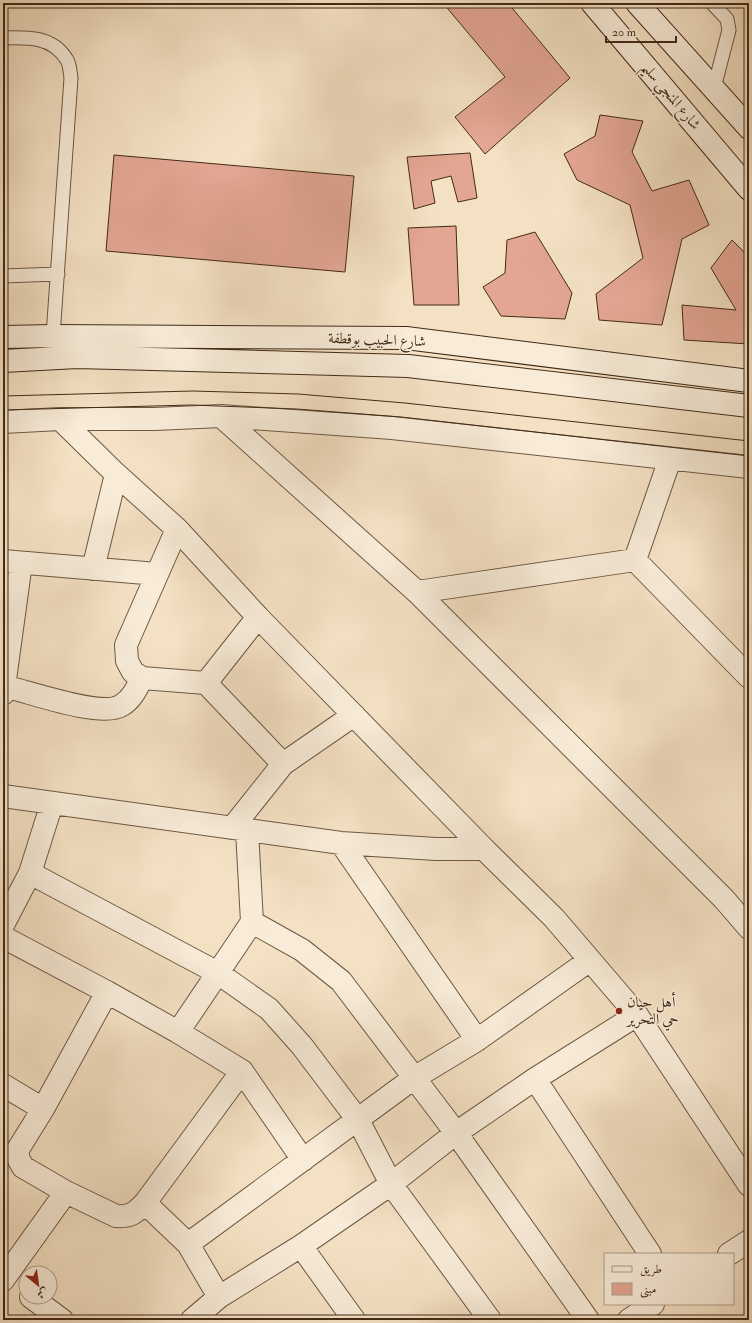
<svg xmlns="http://www.w3.org/2000/svg" width="752" height="1323" viewBox="0 0 752 1323" font-family="'IM FELL Double Pica',Amiri,serif">
	<style>
		.building { fill: #e3a693; stroke: #422a16 }
		.lines { fill: none; stroke-linecap: round; stroke-linejoin: round }
		.service-casing { stroke: #6e5842; stroke-width: 15 }
		.minor-casing { stroke: #6e5842; stroke-width: 24 }
		.secondary-casing { stroke: #422a16; stroke-width: 24 }
		.service { stroke: #f8ecd9; stroke-width: 13 }
		.minor { stroke: #f8ecd9; stroke-width: 22 }
		.secondary { stroke: #f8ecd9; stroke-width: 22 }
		.tram { stroke: #422a16; stroke-width: 1 }
		.poi-dot { fill: #8f2418; stroke: #f8ecd9; stroke-width: 1.5 }
		.labels { text-anchor: middle; dominant-baseline: central; stroke-width: 3; stroke-linejoin: round; paint-order: stroke }
		.street-label { font-size: 15px; fill: #422a16; stroke: #f8ecd9 }
		.poi-label { font-size: 15px; fill: #422a16; stroke: #f8ecd9; text-anchor: start }
	</style>
	<rect width="100%" height="100%" fill="#f4e1c4"/>
	<filter id="stains"><feTurbulence type="fractalNoise" baseFrequency=".005" numOctaves="4"/><feColorMatrix values="0 0 0 0 .2 0 0 0 0 .09 0 0 0 0 .02 0 0 0 .5 -.17"/></filter>
	<radialGradient id="worn" r=".72"><stop offset=".6" stop-color="#630" stop-opacity="0"/><stop offset="1" stop-color="#630" stop-opacity=".3"/></radialGradient>
	<path class="building" d="M443,3H508L570,78L485,154L455,117L505,77Z
		M600,115L643,121L632,152L652,191L689,180L709,225L682,239L662,325L599,320L596,294L643,258L630,205L577,180L564,154L595,136Z
		M470,153L477,198L458,202L451,176L431,181L435,203L414,209L407,157Z
		M114,155L354,176L345,272L106,251Z
		M456,226L459,305H414L408,228Z
		M535,232L572,293L565,319L501,316L483,287L505,273L507,240Z
		M732,240L749,257V344L684,340L682,305L736,310L711,268Z"/>
	<g class="lines">
		<g class="service-casing">
			<path id="service" d="M712,3L727,19L729,30L714,88
				M3,38C27,37 53,36 67,60C70,65 70,72 71,78L53,336
				M3,276L58,274"/>
		</g>
		<g class="minor-casing">
			<path id="minor" d="M221,416L417,592L724,899L749,928
				M60,419L116,474L177,529L258,617L484,849
				M3,422L60,419H155L221,416L392,428L749,467
				M177,529L126,645L127,661L133,672L142,678L206,683L283,764
				M635,560L670,459
				M3,561L157,574
				M93,569L116,474
				M417,592L635,560L749,677
				M206,683L258,617
				M3,686C28,691 102,719 122,705C132,699 137,688 142,678
				M3,694L21,563
				M3,796L341,843L436,849H484L554,918L637,1015L749,1185
				M232,828L283,764L354,715
				M247,830L252,922
				M341,843L477,1040
				M30,873L218,973L269,1009L302,1046L358,1120L391,1184L490,1320
				M3,925L30,873L52,803
				M3,937L107,992L43,1109L17,1151L19,1160L23,1167L66,1192L116,1216C131,1217 135,1213 145,1203L242,1071
				M107,992L178,1032L242,1071L303,1160
				M178,1032L252,922L302,950L341,981L456,1133L588,1320
				M535,1079L650,1254
				M3,1085L43,1109
				M145,1203L188,1244L219,1297
				M188,1244L414,1078L477,1040L590,960
				M301,1246L354,1320
				M729,1254L749,1241
				M3,1280L66,1192
				M31,1297L62,1320
				M192,1320L219,1297L301,1246L391,1184L456,1133L535,1079L637,1015
				M629,1320L653,1304"/>
		</g>
		<g class="secondary-casing">
			<path id="secondary" d="M592,3L749,189
				M637,3L749,128
				M3,337L53,336L406,338L749,381
				M3,361L77,357L408,366L749,406"/>
		</g>
		<use href="#service" class="service"/>
		<use href="#minor" class="minor"/>
		<use href="#secondary" class="secondary"/>
		<path class="tram" d="M3,396L193,391L298,394L405,403L749,441
			M3,410L191,405L297,409L401,417L749,456"/>
	</g>
	<circle class="poi-dot" cx="619" cy="1011" r="4"/>
	<g class="labels">
		<g class="street-label">
			<text transform="translate(671 96) rotate(50)">شارع المنجي سليم</text>
			<text transform="translate(377 340) rotate(2)">شارع الحبيب بوقطفة</text>
		</g>
		<g class="poi-label">
			<text x="627" y="1002">أهل حيان<tspan x="627" dy="17">حي التحرير</tspan></text>
		</g>
	</g>
	<rect width="752" height="1323" fill="none" stroke="#f4e1c4" stroke-width="16"/>
	<rect x="4" y="4" width="744" height="1315" fill="none" stroke="#422a16" stroke-width="2"/>
	<rect x="8" y="8" width="736" height="1307" fill="none" stroke="#422a16"/>
	<rect x="604" y="1253" width="130" height="52" fill="#f8ecd9" stroke="#af9e8b"/>
	<rect x="612" y="1266" width="20" height="6" fill="#f8ecd9" stroke="#af9e8b"/>
	<text x="640" y="1273" font-size="12" fill="#422a16">طريق</text>
	<rect x="612" y="1283" width="20" height="12" fill="#e3a693" stroke="#af9e8b"/>
	<text x="640" y="1293" font-size="12" fill="#422a16">مبنى</text>
	<g transform="translate(38 1285) rotate(151)"><circle r="19" fill="#f8ecd9" stroke="#af9e8b"/>
	<path d="M0-3L7 15L0 10L-7 15Z" fill="#8f2418"/>
	<text y="-6" font-size="11" font-weight="bold" text-anchor="middle" fill="#422a16">ش</text>
	</g>
	<path d="M606 36v6h70v-6" fill="none" stroke="#422a16" stroke-width="2"/>
	<text x="612" y="36" font-size="12" fill="#422a16" stroke="#f8ecd9" stroke-width="3" paint-order="stroke">20 m</text>
	<rect width="100%" height="100%" filter="url(#stains)"/>
	<rect width="100%" height="100%" fill="url(#worn)"/>
</svg>
